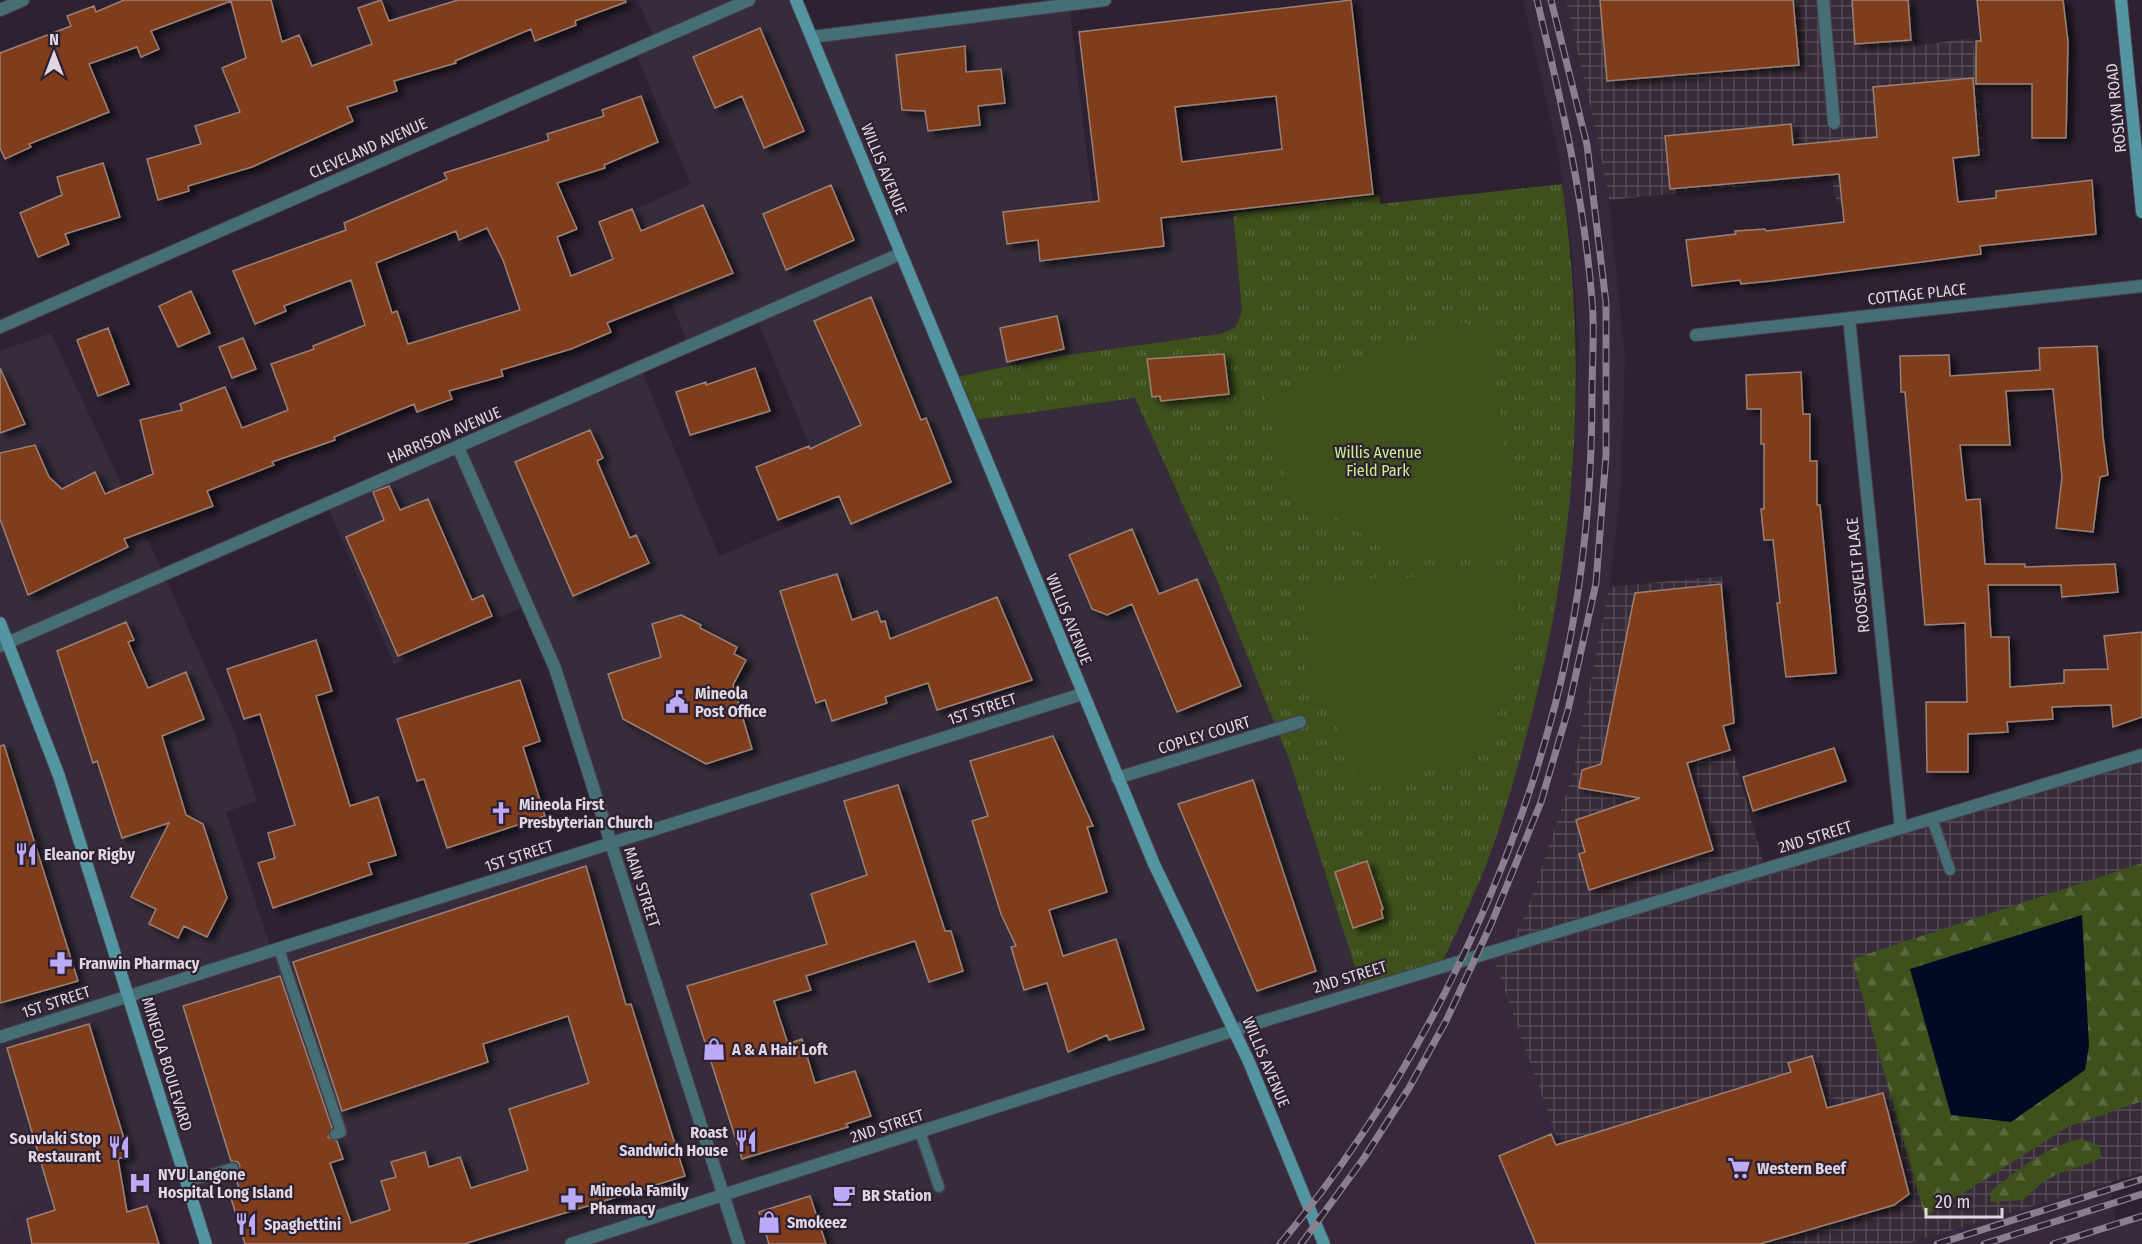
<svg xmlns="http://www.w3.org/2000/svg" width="2142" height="1244" viewBox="0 0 2142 1244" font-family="'Fira Sans Condensed',sans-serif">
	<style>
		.commercial { fill: #362c3b }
		.industrial { fill: url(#industrial-grid) }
		.built { fill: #37283e }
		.forest { fill: url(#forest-firs) }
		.park { fill: url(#park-tufts) }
		.pitch { fill: #3e501b }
		.water { fill: #000a24 }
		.building { fill: #803d1c; stroke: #9a8177; stroke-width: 1.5; fill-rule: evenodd; filter: url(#shadow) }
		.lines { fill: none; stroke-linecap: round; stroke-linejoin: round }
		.service-casing { stroke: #493e4e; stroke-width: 13 }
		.minor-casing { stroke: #493e4e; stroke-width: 14 }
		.tertiary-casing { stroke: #493e4e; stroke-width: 14 }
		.secondary-casing { stroke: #493e4e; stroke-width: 14 }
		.service { stroke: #466e75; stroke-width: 10 }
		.minor { stroke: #466e75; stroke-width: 12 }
		.tertiary { stroke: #466e75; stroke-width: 12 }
		.secondary { stroke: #5396a2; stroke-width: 12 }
		.rail-casing { stroke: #897f8e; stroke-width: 7 }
		.rail { stroke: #2d2132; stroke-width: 4.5; stroke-dasharray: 14; stroke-linecap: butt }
		.labels { text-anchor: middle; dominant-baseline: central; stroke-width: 4.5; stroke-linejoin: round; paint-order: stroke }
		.street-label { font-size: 16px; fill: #dfd7e3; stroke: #2d2132 }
		.park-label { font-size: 16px; fill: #caf08c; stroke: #2d2132 }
		.poi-label { font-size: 16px; font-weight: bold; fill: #dfd7e3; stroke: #2d2132; text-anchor: start }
	</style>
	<defs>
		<pattern id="industrial-grid" width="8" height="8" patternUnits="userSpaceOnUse" patternTransform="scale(1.5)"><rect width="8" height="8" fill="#392c39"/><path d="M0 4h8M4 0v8" fill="none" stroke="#554a56"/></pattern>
		<pattern id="forest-firs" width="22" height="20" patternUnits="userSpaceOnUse" patternTransform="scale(1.5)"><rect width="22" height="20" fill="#3e501b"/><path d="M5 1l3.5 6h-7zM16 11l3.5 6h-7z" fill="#59683c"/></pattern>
		<pattern id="park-tufts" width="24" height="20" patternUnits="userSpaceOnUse" patternTransform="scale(1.5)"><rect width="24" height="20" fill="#3e501b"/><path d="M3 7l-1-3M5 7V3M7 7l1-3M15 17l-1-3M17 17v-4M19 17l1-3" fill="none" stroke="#59683c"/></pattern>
		<filter id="shadow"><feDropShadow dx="6" dy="4" stdDeviation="3" flood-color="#0009"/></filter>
	</defs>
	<rect width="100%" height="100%" fill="#2d2132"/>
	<path class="commercial" d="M638,0H796L812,37L1069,5L1096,228L1233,213L1242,312L1235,328L1219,334L1053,357L952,378L970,421L1135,398L1218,583L1290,762L1363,993L1232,1034L1301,1207L1270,1244H206L10,1209L14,1223L0,1228V351L51,333L164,575L233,728L257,801L226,812L272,952L611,844L527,605L394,665L327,504L640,367L719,556L835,507L756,317L689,346L633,210L691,184L634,50L655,41Z
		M2142,1218V1244H2053L2107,1227Z"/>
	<path class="industrial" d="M1566,0H1911L1914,46L1973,38L1985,158L1872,168L1874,200L1837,204L1831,178L1609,200Z
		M1722,576L1737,722L1726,727L1765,869L2142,757V1173L1907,1244H1317L1234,1030L1509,949L1529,904L1571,780L1609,587Z"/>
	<path class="built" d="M1523,0H1566L1599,145L1609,200L1625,358L1621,488L1610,583L1571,780L1529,904L1509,949L1492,954L1561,1150L1601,1244H1269L1301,1207L1232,1034L1363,993L1536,701L1560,582L1574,457L1578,343L1572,252L1557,147Z
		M178,1157L206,1244H0V1228L14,1223L10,1209Z
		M2110,1183L2118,1237L2095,1244H1907Z"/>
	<path class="forest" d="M2142,863V1101L2068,1127L1925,1217L1852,959Z
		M2081,1139L2099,1145L2101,1156L2096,1161L2057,1174L2043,1182L2023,1200L1990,1202L1991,1191C2018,1170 2047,1145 2081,1139Z"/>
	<path class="park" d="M1562,184C1590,378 1575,566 1521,755C1509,797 1497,840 1480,880C1467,911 1452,941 1438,971L1363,993L1290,762L1218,583L1135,398L970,421L951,378L1053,357L1219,334L1235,328L1242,312L1233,213L1379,195L1380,204Z"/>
	<path class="pitch" d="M1464,322L1490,338L1516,547L1401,560L1288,486L1264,397Z
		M1518,566L1514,683L1477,752L1360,791L1326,699L1319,701L1299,651L1312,646L1304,605L1310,593L1405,571V578Z"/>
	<path class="water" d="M2082,915L2089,1046L2085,1070L2011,1122L1951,1115L1910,969Z"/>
	<path class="building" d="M124,0H271L282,42L299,35L312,66L372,44L358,8L381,0L389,21L458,0H625L626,2L575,21L576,25L535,41L531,29L455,61L456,63L394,81L397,91L347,107L353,121L252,167L188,186L189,191L158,200L147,159L201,144L195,126L240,112L222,68L246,58L231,1L151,31L159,49L141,57L137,47L89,64L109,112L29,144L31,147L5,159L0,148V53L71,26L67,16L94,6L96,12Z
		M1351,0L1373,194L1161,218L1164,246L1040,261L1038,240L1007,244L1003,212L1099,201L1079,32ZM1276,96L1282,149L1182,162L1175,107Z
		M1600,0H1793L1799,65L1607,81Z
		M1852,0H1908L1911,40L1855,44Z
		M1977,0H2063L2068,42L2066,138H2032V84H1976V41H1981Z
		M760,28L804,131L764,148L742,96L715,108L693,57Z
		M965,46L966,72L1001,69L1005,103L978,106L980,125L928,131L925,111L902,110L896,55Z
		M1973,78L1979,155L1953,158L1958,202L1996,198V191L2092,180L2096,234L1980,246L1981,254L1922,262L1771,281L1741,284L1740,280L1692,286L1686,240L1736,234L1735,231L1765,229L1766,231L1844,222L1839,174L1670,189L1665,136L1791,124L1793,145L1877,137L1873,87Z
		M641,96L658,142L604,165L605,168L557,183L577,229L557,237L571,276L613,259L599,222L632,209L641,231L703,205L733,273L607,323L611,332L571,349L501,370L503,376L449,391L452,399L417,412L414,404L334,437L335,440L272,462L274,465L207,491L213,506L124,539L128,547L28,595L0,519V453L35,445L49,477L62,489L95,472L105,494L153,474L140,420L182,410L180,404L225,387L242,428L288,410L271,364L314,349L313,346L365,325L351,280L284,306L286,311L255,324L233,271L346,230L344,223L447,179L444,173L549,140L547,134L604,116L602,110ZM487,228L503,260L520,310L408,344L397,311L392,313L376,263L456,231L459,240Z
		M103,163L120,217L65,234L69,244L38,257L20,213L62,195L57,177Z
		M831,185L854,240L786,270L763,214Z
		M191,291L210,333L178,347L159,306Z
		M871,297L921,420L926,418L951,482L851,524L839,496L778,520L756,467L809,446L810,449L861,425L814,321Z
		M1057,316L1064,349L1007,362L1000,328Z
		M108,328L129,384L98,396L77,340Z
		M243,338L256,369L232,378L219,347Z
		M2097,346L2103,436L2108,475L2100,477L2093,532L2056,528L2062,477L2053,389L2006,391L2010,445H1960L1966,500L1980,499L1985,564H2025V567L2115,564L2118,592L2062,597L2061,585H1988L1991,637H2009L2010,687L2064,683V670L2108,669L2104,636L2142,632V717L2113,727L2111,705L2052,707L2053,719L2007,722L2008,732L1968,734V772H1927L1926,702H1967L1965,623L1925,625L1905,392H1901L1900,356L1949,355L1950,376L2040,370L2039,348Z
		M1224,354L1229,394L1161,401L1160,396L1152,397L1147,359Z
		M0,368L25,424L0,433Z
		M755,368L770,411L690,435L676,392L706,382V385Z
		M1801,372L1803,414H1810V461H1817V505H1820L1836,673L1786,677L1777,603H1780L1773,540H1764L1761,509H1764V444H1761V409H1747L1746,375Z
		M590,430L603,458L597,461L630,538L636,535L649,563L573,596L515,462Z
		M389,486L400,510L428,499L472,600L483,595L492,616L398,656L346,537L384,520L373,492Z
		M1132,529L1159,594L1197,579L1241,686L1177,712L1132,604L1107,615L1092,609L1069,555Z
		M837,574L852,620L877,611L881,622L885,621L890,639L997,597L1032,680L937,710L928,683L885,697L887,703L832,721L825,700L816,703L780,591Z
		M1721,584L1734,723L1723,726L1730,750L1687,763L1713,850L1589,890L1579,854L1585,852L1576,820L1640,798L1579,788L1582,770L1601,764L1635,593Z
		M681,615L701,625L700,628L737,647L734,654L746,660L733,685L752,749L706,764L623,719L608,674L661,657L652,624Z
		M126,622L134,640L128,642L148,688L186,672L204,719L162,736L186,815L203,824L227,898L207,937L184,926L178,938L149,924L156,909L131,897L169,823L122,838L97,761L93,763L57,651Z
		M316,640L332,691L316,696L350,806L378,797L396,855L368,863L372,874L273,908L258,863L275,858L268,833L295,825L260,714L244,719L227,669Z
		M520,680L540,741L523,747L545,816L447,848L424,779L417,781L397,719Z
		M1053,736L1093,826L1087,827L1107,892L1049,910L1063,956L1116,939L1144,1029L1109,1040L1107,1035L1068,1052L1047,983L1024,990L1011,947L1016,946L1001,914L972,821L988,816L970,761Z
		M4,745L78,981L0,1003V746Z
		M1834,748L1846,781L1753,811L1743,777Z
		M1253,780L1316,971L1257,991L1178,804Z
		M898,785L945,931H951L963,971L929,982L915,941L806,976L811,990L774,1001L788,1044L802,1039L815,1083L855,1071L871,1116L846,1124L848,1127L742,1159L687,986L827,944L811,894L867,875L844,801Z
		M1367,861L1383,909L1381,910L1383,918L1353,928L1335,872Z
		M586,866L626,1005L631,1004L685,1176L464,1244H245L230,1195L240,1192L235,1175L240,1166L238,1162L231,1161L183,1006L280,976L332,1128L328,1137L337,1141L343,1159L330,1163L351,1223L390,1210L381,1181L396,1177L391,1162L425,1152L429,1167L460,1157L471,1188L528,1170L509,1109L589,1083L568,1016L483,1044L488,1062L342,1111L293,962Z
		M89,1024L129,1155L118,1159L127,1212L147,1206L159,1244H32L27,1219L55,1210L7,1048Z
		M1812,1056L1827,1108L1883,1093L1909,1194L1894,1205L1760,1244H1536L1499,1156L1551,1134L1556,1145L1791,1072L1788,1063Z
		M810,1196L826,1244H769L759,1212Z"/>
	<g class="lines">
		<g class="service-casing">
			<path id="service" d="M1932,819L1950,870
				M279,949L341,1132L335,1134
				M920,1132L939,1187
				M186,1182L233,1168"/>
		</g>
		<g class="minor-casing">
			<path id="minor" d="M1823,0L1834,123
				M0,10L23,0
				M812,37L1105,0
				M1849,318L1901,828
				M0,327L749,0
				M1696,335L2142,286
				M458,447L555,668L739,1244
				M0,646L900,254
				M1117,778L1300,722
				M129,996L1082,694"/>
		</g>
		<g class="tertiary-casing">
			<path id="tertiary" d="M0,1037L129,996
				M571,1244L1260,1022L2142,755"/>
		</g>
		<g class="secondary-casing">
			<path id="secondary" d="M796,0L1154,864L1249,1062L1324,1244
				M2121,0L2142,212
				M0,623L59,776L206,1244"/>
		</g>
		<use href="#service" class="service"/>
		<use href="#minor" class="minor"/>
		<use href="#tertiary" class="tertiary"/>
		<use href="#secondary" class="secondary"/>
		<g class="rail-casing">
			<path id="rail" d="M1280,1244C1406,1094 1504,899 1554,709C1581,607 1592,499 1592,393C1592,363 1595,331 1592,300C1584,198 1561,100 1537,0
				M1301,1244L1364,1158L1409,1088L1446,1021L1492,922L1541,802L1568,710L1596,583L1606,455V303L1587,145L1551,0
				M1937,1244L2142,1179
				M1984,1244L2142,1194
				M2053,1244L2142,1216"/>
		</g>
		<use href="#rail" class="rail"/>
	</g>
	<defs>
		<g id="civic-bare" transform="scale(1.8)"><path d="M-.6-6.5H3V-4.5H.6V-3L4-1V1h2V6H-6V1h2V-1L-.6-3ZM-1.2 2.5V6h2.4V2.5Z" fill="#bcaaf6" stroke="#2d2132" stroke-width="2.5" paint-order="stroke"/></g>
		<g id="church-bare" transform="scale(1.8)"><path d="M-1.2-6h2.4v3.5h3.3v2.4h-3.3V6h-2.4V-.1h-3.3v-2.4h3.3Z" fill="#bcaaf6" stroke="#2d2132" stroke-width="2.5" paint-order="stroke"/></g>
		<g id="restaurant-bare" transform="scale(1.8)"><path d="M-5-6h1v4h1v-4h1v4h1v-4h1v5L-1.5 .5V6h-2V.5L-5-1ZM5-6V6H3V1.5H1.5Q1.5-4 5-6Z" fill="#bcaaf6" stroke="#2d2132" stroke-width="2.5" paint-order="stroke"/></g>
		<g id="pharmacy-bare" transform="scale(1.8)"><path d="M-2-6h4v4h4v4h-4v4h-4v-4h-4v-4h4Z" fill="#bcaaf6" stroke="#2d2132" stroke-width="2.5" paint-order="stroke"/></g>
		<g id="shop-bare" transform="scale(1.8)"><path d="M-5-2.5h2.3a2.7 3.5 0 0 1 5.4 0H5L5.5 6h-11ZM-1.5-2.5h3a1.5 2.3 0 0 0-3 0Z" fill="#bcaaf6" stroke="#2d2132" stroke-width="2.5" paint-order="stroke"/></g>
		<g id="supermarket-bare" transform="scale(1.8)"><path d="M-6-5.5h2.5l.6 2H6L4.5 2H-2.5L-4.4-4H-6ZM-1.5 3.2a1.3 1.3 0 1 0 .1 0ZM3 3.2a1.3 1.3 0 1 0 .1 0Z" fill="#bcaaf6" stroke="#2d2132" stroke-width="2.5" paint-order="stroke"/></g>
		<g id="hospital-bare" transform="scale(1.8)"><path d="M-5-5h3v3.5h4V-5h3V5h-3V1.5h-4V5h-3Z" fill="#bcaaf6" stroke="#2d2132" stroke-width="2.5" paint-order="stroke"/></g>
		<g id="cafe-bare" transform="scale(1.8)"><path d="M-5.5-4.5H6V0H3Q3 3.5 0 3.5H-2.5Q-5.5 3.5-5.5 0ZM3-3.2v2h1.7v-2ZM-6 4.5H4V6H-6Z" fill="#bcaaf6" stroke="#2d2132" stroke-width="2.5" paint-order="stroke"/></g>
	</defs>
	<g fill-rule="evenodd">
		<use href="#civic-bare" x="677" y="702"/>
		<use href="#church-bare" x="501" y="813"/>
		<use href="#restaurant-bare" x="26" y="854"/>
		<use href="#pharmacy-bare" x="61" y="963"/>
		<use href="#shop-bare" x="714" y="1049"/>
		<use href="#restaurant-bare" x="746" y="1141"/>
		<use href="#restaurant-bare" x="119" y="1147"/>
		<use href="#supermarket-bare" x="1739" y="1168"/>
		<use href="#hospital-bare" x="140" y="1183"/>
		<use href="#cafe-bare" x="844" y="1195"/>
		<use href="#pharmacy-bare" x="572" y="1199"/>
		<use href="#shop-bare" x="769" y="1222"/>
		<use href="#restaurant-bare" x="246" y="1224"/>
	</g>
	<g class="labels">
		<g class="street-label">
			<text transform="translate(2116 108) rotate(-96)">ROSLYN ROAD</text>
			<text transform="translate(368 148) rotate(-24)">CLEVELAND AVENUE</text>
			<text transform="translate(884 169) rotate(68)">WILLIS AVENUE</text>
			<text transform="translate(1917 294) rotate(-6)">COTTAGE PLACE</text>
			<text transform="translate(444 435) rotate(-23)">HARRISON AVENUE</text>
			<text transform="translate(1858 575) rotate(-96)">ROOSEVELT PLACE</text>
			<text transform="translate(1069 619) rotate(68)">WILLIS AVENUE</text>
			<text transform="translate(982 709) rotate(-18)">1ST STREET</text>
			<text transform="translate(1204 735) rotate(-17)">COPLEY COURT</text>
			<text transform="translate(1815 837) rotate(-17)">2ND STREET</text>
			<text transform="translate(519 856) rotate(-18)">1ST STREET</text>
			<text transform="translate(642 887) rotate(72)">MAIN STREET</text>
			<text transform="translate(1350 977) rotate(-17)">2ND STREET</text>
			<text transform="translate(56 1002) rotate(-18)">1ST STREET</text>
			<text transform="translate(1266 1062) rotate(67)">WILLIS AVENUE</text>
			<text transform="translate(167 1064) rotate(73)">MINEOLA BOULEVARD</text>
			<text transform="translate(887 1126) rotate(-18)">2ND STREET</text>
		</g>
		<g class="park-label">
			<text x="1378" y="452">Willis Avenue<tspan x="1378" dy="18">Field Park</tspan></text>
		</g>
		<g class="poi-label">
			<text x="695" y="693">Mineola<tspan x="695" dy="18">Post Office</tspan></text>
			<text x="519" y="804">Mineola First<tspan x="519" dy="18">Presbyterian Church</tspan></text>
			<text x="44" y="854">Eleanor Rigby</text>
			<text x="79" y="963">Franwin Pharmacy</text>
			<text x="732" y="1049">A &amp; A Hair Loft</text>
			<text x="728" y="1132" text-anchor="end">Roast<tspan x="728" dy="18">Sandwich House</tspan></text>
			<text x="101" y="1138" text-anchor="end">Souvlaki Stop<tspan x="101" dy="18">Restaurant</tspan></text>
			<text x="1757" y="1168">Western Beef</text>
			<text x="158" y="1174">NYU Langone<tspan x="158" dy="18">Hospital Long Island</tspan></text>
			<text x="590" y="1190">Mineola Family<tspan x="590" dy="18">Pharmacy</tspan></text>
			<text x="862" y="1195">BR Station</text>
			<text x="787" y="1222">Smokeez</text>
			<text x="264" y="1224">Spaghettini</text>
		</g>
	</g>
	<g transform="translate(54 54)" stroke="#2d2132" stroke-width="4.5" paint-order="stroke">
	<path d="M0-4.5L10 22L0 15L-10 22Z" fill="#dfd7e3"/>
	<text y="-9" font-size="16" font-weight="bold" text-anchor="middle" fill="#dfd7e3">N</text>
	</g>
	<path d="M1926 1208v9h76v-9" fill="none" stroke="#dfd7e3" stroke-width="3"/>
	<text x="1935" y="1208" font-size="18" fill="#dfd7e3" stroke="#2d2132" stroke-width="4.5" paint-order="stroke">20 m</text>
</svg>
